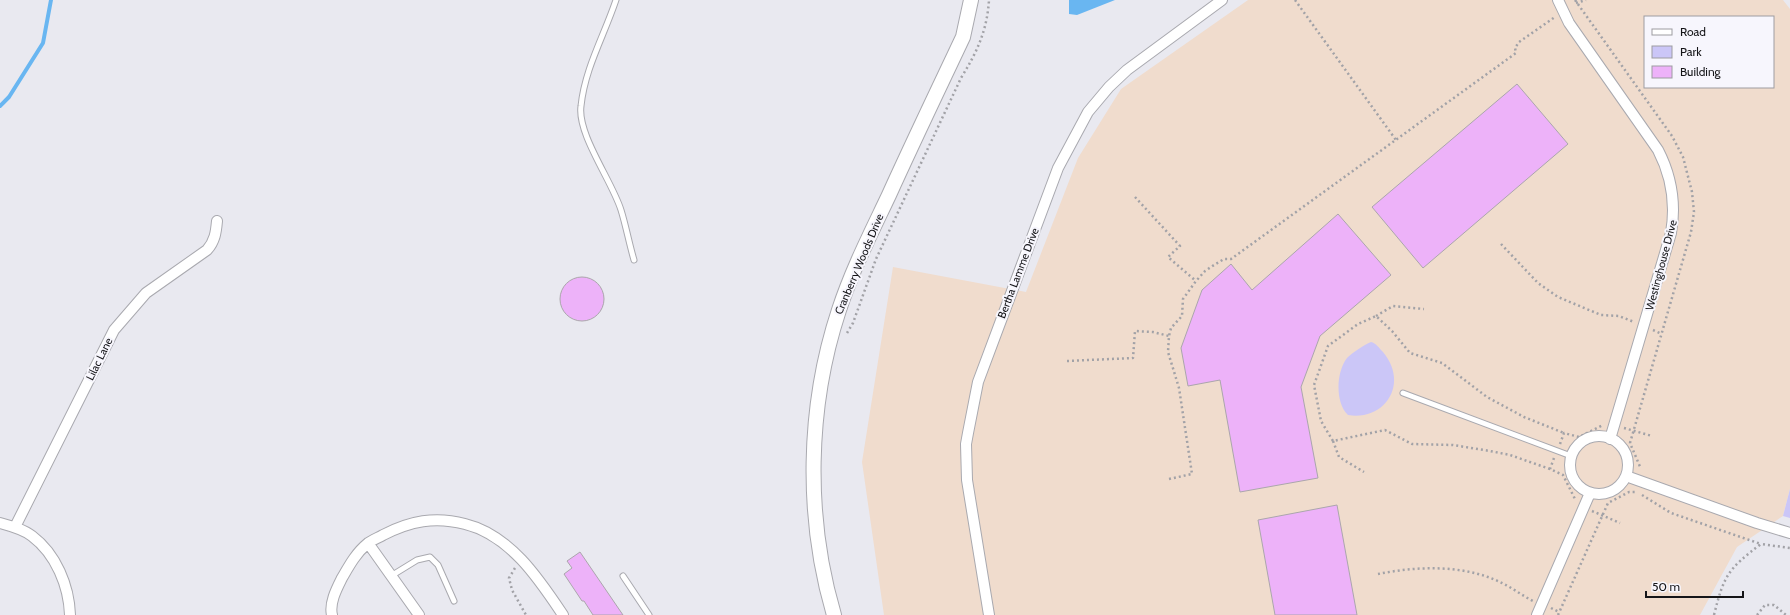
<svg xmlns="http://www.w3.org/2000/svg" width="1790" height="615" viewBox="0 0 1790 615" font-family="Cabin,sans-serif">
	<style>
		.commercial { fill: #f0dccd; fill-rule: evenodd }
		.green { fill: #cbc6f7 }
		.water { fill: #69b6f1 }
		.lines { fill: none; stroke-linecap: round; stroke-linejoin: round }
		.stream { stroke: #69b6f1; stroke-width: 4 }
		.building { fill: #edb2f9; stroke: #aba6ac }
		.lane-casing { stroke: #a9a9af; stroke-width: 7 }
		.street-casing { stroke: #a9a9af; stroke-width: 12 }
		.secondary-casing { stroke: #a9a9af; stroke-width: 16 }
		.path { stroke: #a2a2a7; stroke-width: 2.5; stroke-dasharray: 2 3; stroke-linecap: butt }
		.lane { stroke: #fff; stroke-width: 5 }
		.street { stroke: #fff; stroke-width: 10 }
		.secondary { stroke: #fff; stroke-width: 14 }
		.labels { text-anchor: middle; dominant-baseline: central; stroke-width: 4; stroke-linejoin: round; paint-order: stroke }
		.street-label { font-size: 11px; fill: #151518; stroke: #f7f6fd }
	</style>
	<rect width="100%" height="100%" fill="#e9e9f0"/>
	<path class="commercial" d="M1248,0H1783L1790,9V489L1783,516L1737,547L1700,615H884L862,462L893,267L1026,292L1078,158L1121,89ZM1645,17H1773V87H1645Z"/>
	<path class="green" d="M1371,342C1376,343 1379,348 1383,352C1409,383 1386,421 1348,415C1335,403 1336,372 1347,358C1352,353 1364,345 1371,342Z
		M1790,489V518L1783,516Z"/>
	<path class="water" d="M1069,0H1115L1077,15L1069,14Z"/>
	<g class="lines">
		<path class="stream" d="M0,106L9,97L43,43L51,0"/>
	</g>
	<path class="building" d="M1517,84L1568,144L1423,268L1372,207Z
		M1338,214L1391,275L1320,336L1301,387L1318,478L1240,492L1220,380L1188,386L1181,348L1202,290L1231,264L1252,290Z
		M560 299a22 22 0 1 1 44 0a22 22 0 1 1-44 0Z
		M1337,505L1357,615H1275L1258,520Z
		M580,552L623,615H593L584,601H582L564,574L572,568L567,561Z"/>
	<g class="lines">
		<g class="lane-casing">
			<path id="lane" d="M616,0C604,36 585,68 581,106C577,134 612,181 621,210C626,226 629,243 634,260
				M1403,393L1571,456
				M391,576L417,560L430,557L438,565L454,601
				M623,576L649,615"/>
		</g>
		<g class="street-casing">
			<path id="street" d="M1558,0L1569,23L1658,150C1672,177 1676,204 1671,233L1610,439
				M1570 465a29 29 0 1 1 58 0a29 29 0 1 1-58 0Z
				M1626,476L1757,523L1790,533
				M0,523C11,526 23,529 32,536C56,554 69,586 70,615
				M15,527L114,330L146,293L207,250C215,241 216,232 217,221
				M368,543L419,615
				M332,615C329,603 337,588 342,578C349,566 356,553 367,544C372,540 378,538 383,535C410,521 435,516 465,524C510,535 539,579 563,615
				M989,615L967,480L966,444L968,433L978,382L1058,168L1088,112L1109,87L1127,70L1222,0
				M1537,615L1590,493"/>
		</g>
		<g class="secondary-casing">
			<path id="secondary" d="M834,615C805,517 807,407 839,310C852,270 871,233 889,195C913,142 938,90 963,37L971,0"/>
		</g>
		<path class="path" d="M1295,0L1396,140
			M1575,0L1672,136L1683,157L1692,192L1694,212L1691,232L1630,443L1641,469
			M1576,3L1586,0
			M1135,197L1180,246L1168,257L1196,281
			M1501,244L1538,283L1558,297L1601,315L1619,316L1634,322
			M1376,316L1393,306L1424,309
			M1653,330L1662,334
			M847,333L853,323L876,259L961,78C977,52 987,31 989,0
			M1067,361L1133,358L1135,331L1153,332L1169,336
			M1624,428L1652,436
			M1333,441L1339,457L1364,472
			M1560,444L1564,433L1579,437L1603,425
			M1554,458L1550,469L1563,475L1575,499
			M1550,469L1510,455L1490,451L1453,445L1412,444L1385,430L1333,441L1321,421L1314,385L1328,346L1358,324L1376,316L1392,331L1410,353L1442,363L1487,397L1524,417L1564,433
			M1169,479L1192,474L1179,388L1168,352L1169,336L1171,328L1182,316L1183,299L1196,281L1205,271L1214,265L1224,259H1231L1516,53L1515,48L1519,42L1555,17
			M1642,495L1671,513L1761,544
			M1592,511L1620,523
			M515,568L509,578L512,590L526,615
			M1378,574C1418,566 1466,564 1504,584C1514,589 1523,596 1533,601
			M1551,608L1559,612
			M1558,615L1608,503L1629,492H1636
			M1714,615C1724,575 1728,569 1761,544L1790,548
			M1757,615L1765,605H1774L1786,615"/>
		<use href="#lane" class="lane"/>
		<use href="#street" class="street"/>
		<use href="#secondary" class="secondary"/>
	</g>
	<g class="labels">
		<g class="street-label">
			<text transform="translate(859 264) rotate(-67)">Cranberry Woods Drive</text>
			<text transform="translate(1661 265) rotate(-75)">Westinghouse Drive</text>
			<text transform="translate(1018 273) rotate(-69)">Bertha Lamme Drive</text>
			<text transform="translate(99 359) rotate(-64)">Lilac Lane</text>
		</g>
	</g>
	<rect x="1644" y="16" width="130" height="72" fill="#f7f6fd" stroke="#9d9ca1"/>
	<rect x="1652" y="29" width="20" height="6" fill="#ffffff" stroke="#9d9ca1"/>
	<text x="1680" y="36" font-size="12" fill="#151518">Road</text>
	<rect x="1652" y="46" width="20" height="12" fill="#cbc6f7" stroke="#9d9ca1"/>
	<text x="1680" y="56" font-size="12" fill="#151518">Park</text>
	<rect x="1652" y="66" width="20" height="12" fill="#edb2f9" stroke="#9d9ca1"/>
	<text x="1680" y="76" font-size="12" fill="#151518">Building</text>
	<path d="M1646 591v6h97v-6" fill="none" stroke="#151518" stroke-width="2"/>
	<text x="1652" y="591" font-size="12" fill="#151518" stroke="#f7f6fd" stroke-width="3" paint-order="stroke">50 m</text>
</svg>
